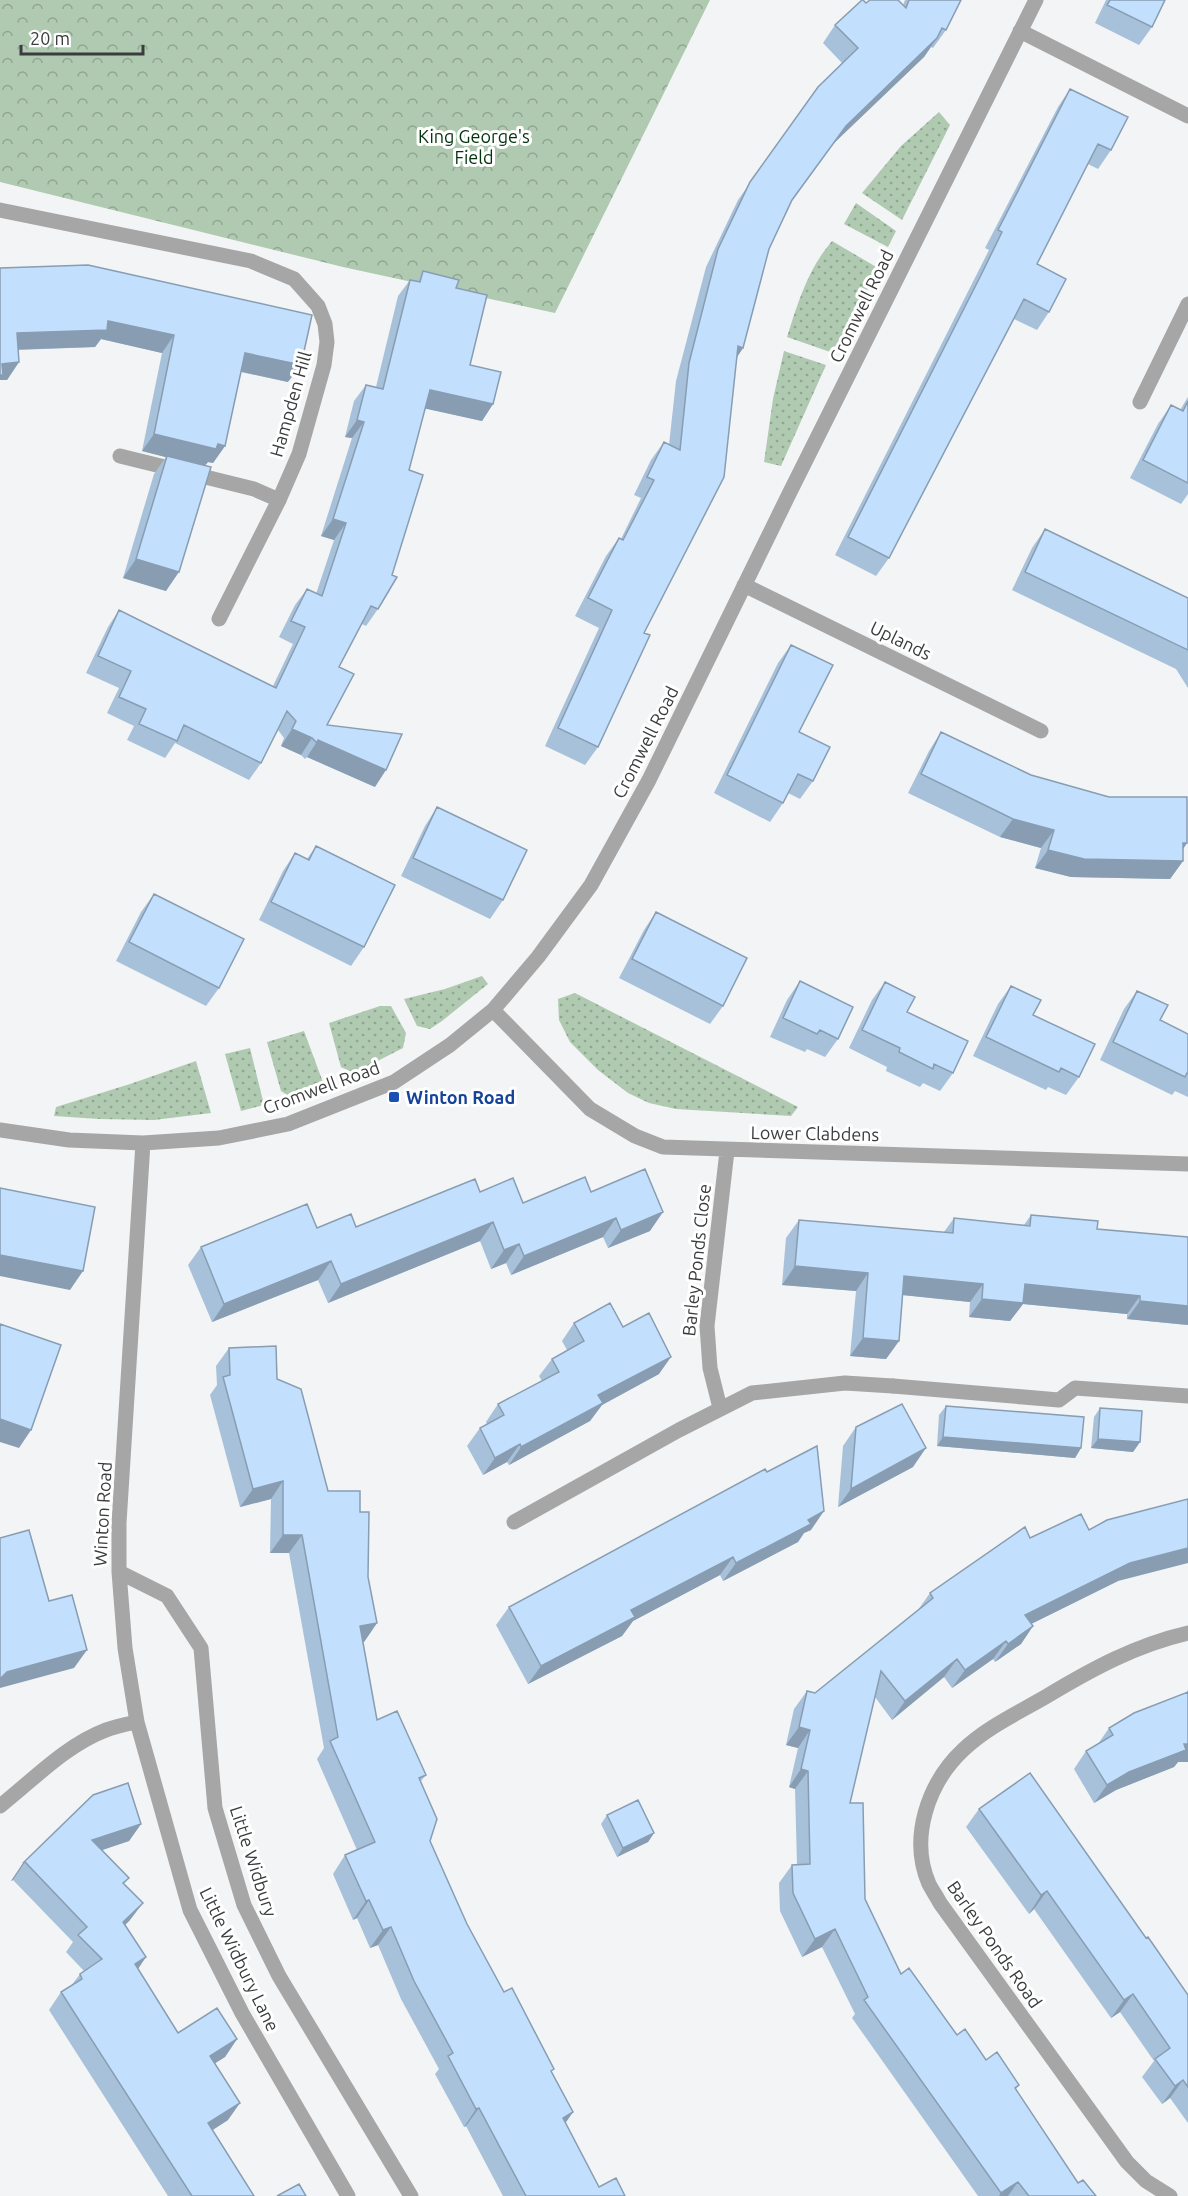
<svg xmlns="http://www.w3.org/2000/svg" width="1188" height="2196" viewBox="0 0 1188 2196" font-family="Ubuntu,sans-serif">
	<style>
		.grass { fill: url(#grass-dots) }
		.park { fill: url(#park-crowns) }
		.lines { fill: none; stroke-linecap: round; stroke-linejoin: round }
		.service { stroke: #a7a6a6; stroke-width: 15 }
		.minor { stroke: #a7a6a6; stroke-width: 15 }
		.wall { fill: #a7c1da }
		.shaded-wall { fill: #889db2 }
		.building { fill: #c2e0fe; stroke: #889db2; stroke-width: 1.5 }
		.transit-dot { fill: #1a4fb4; stroke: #fff; stroke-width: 2 }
		.labels { text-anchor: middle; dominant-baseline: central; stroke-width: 6; stroke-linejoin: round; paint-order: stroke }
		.park-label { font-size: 18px; fill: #03330d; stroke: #fff }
		.street-label { font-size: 18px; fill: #3b3c3d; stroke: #fff }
		.transit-label { font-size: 18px; font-weight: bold; fill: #164399; stroke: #fff; text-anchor: start }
	</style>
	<defs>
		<pattern id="grass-dots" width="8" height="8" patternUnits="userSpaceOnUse" patternTransform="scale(1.5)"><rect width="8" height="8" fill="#afcab0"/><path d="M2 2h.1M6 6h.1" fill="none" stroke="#90a590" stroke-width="1.8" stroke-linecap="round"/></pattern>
		<pattern id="park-crowns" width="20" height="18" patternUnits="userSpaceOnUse" patternTransform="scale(1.5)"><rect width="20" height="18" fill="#afcab0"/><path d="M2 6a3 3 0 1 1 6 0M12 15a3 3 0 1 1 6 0" fill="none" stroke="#90a590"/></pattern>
	</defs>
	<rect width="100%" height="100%" fill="#f2f4f5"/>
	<path class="grass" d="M939,112L950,125L902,220L862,193L901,146Z
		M856,203L896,231L888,247L844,224Z
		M832,241L878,268L836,354L787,337C798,302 808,269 832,241Z
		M784,351L826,365L781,466L764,462L773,399Z
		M482,976L488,984L442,1021L430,1029L417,1026L404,999L445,989Z
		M575,993L798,1107L791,1116L676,1109L649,1103L628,1093L598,1070L570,1042L559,1020L558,999Z
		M380,1006H391L406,1033L403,1048L354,1073L341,1067L329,1023Z
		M304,1031L324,1085L292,1098L281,1091L267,1042Z
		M250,1048L264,1105L241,1111L225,1054Z
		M196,1061L211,1113L154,1120L99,1119L54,1116L56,1107L130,1084Z"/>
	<path class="park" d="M0,0H710L555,313L343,267L0,182Z"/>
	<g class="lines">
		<path class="service" d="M120,456L254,489L279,500
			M893,1386L1059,1400L1075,1388L1188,1396"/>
		<path class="minor" d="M1020,31L1188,116
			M0,210L251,261L294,279L318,306L325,324L327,342L324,365L299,454L279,500L219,619
			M1140,402L1188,304
			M744,585L1041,731
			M493,1010L590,1109L635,1136L663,1147L1188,1164
			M0,1130L69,1140L143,1143L219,1138L288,1124L394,1082L450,1045L493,1010L538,957L591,885L649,780L790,492L1036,0
			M143,1143L119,1523V1572L125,1648L137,1722L190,1910L242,2013L348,2196
			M720,1408L710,1368L707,1326L727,1151
			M514,1522L679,1430L752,1393L845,1383L893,1386
			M119,1572L167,1596L201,1648L215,1808L244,1905L279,1976L411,2196
			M0,1806C33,1780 66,1745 106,1730C116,1726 127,1724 137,1722
			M1170,2196L1146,2181L1127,2162L940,1903C937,1897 932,1890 929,1884C909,1838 928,1783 963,1750C987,1727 1018,1713 1047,1696C1092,1669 1136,1645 1188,1633"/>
	</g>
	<path class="wall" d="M905,0H961L946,30L933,48L931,47L924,57L833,144L791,202L769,249L743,348L737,357L644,633L598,747L585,765L545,746L599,628L575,616L606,556L619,538L621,539L641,498L634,495L651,460L664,442L669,445L676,381L706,267L738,200L818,87L842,63L823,43L835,25L866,3L903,5Z
		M1106,0H1165L1152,27L1139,45L1095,23Z
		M1070,89L1111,150L1098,169L1088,164L1037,264L1049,312L1037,330L1014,319L889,558L876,576L835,555L989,250L985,248L1058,107Z
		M88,265L288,382L241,372L225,446L213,463L208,462L205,465L166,591L123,578L154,474L166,457L142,451L162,353L101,339L95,347L18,350L19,362L7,380H0V268Z
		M423,271L456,288L470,365L493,404L482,421L425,408L409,470L378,609L366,626L362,624L339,667L327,725L375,787L307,757L305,759L301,755L281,746L284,738L278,730L261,763L249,780L175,743L165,758L127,740L134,726L107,713L119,688L86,673L108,627L119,610L273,686L293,644L279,637L295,605L307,589L316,594L334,540L321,536L352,438L345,437L354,401L366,385L376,387L398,296L410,280L417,281Z
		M1188,397V494L1181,504L1130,478L1158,424L1171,405L1180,410Z
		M1045,529L1188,598V688L1176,669L1012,590L1032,548Z
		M791,645L799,732L813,781L800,799L788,793L783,803L770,822L714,793L778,663Z
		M941,732L1031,775L1187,843L1183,849V861L1170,879L1071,877L1035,868L1041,848L1000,837L908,793L929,751Z
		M437,807L503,900L490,919L401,876L425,826Z
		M316,846L364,947L351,966L259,920L283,871L295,853L307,859Z
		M154,894L219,988L206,1006L116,961L141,912Z
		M656,912L723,1006L710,1024L619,978L644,930Z
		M800,981L838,1039L825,1057L807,1049L805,1052L770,1037L787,1000Z
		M885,982L953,1073L940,1091L923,1083L920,1087L886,1071L887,1067L849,1048L872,1000Z
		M1011,986L1079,1077L1066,1095L1048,1087L1046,1090L973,1056L998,1004Z
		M1137,991L1160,1020L1188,1034V1097L1175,1091L1172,1095L1100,1060L1124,1009Z
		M480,1192L523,1203L591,1192L650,1231L608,1248L603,1237L511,1275L506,1263L491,1269L480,1241L328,1303L318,1280L212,1322L188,1265L201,1247L317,1228L356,1227Z
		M1031,1215L1097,1229L1188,1237V1325L1127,1319V1314L1023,1304L1010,1321L969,1317L970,1302L903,1295L899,1341L886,1359L850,1356L856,1291L782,1285L786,1238L799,1220L944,1232L954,1218L1024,1225Z
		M574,1323L623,1327L659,1374L602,1405L590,1421L509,1465L507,1462L483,1475L467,1446L480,1428L487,1425L486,1422L498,1404L542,1381L539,1376L552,1359L567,1350L562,1341Z
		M229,1348L277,1379L328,1491L360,1512L368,1577L377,1623L364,1642H362L377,1720L426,1775L421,1781L430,1841L467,1924L504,1992L552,2072L573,2112L565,2123L599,2187L625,2196H503L466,2126L464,2127L435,2074L439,2069L401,1999L378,1945L370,1948L357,1918L353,1920L333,1874L345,1855L357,1850L317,1759L324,1748L289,1553H270L271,1499L240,1507L210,1395L217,1385L216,1366Z
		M946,1406L1081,1448L1075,1458L937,1446L939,1415Z
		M1100,1408L1140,1442L1133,1452L1091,1448L1094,1417Z
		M856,1427L913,1467L838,1507L843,1446Z
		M767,1472L811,1530L804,1533L798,1542L723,1581L720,1575L633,1621L622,1636L528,1684L496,1625L509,1607Z
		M1089,1530L1118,1581L1031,1624L1033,1626L1021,1644L995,1662L993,1659L952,1688L944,1677L892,1720L875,1697L850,1803L865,1899L901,1974L957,2035L986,2060L1019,2085L1016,2089L1078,2183L1096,2196H978L852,2018L855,2014L822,1947L802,1957L780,1911L779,1883L792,1865H797L795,1789L789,1787L798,1748L786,1745L794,1709L807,1691L815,1693L918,1610L930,1593L1030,1538Z
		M1188,1690V1762H1178L1174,1767L1116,1790L1094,1803L1074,1769L1086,1751L1098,1744L1109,1728L1186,1693Z
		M979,1809L1146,1938L1188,1995V2123L1170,2098L1162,2104L1142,2077L1154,2061L1120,2012L1111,2018L1034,1909L1029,1914L966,1827Z
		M607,1815L654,1833L648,1842L617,1857L601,1824Z
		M141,1824L129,1841L101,1850L129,1878L124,1884L130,1920L125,1925L138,1969L178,2033L237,2039L225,2057L215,2063L228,2120L212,2130L254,2196H168L49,2010L61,1992L71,1986L80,1974L84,1971L66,1952L73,1942L13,1880L11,1881L23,1863Z"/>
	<path class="shaded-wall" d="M937,38L924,57L833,144L846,126Z
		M108,321L174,335L162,353L101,339L95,347L5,350L17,333Z
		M738,346L743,348L731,366Z
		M245,353L301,365L288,382L233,370Z
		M19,362L7,380H0V366L2,364Z
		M430,390L493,404L482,421L418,407Z
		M357,420L364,422L352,438L345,437Z
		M154,434L225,446L213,463L208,462L204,467L142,451Z
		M333,519L346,523L334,540L321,536Z
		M136,559L179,572L166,591L123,578Z
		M292,729L312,738L301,755L281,746Z
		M318,740L386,770L375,787L307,757Z
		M1013,819L1054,830L1041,848L1000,837Z
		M1187,843L1175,861H1183L1170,879L1071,877L1035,868L1048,850Z
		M663,1212L650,1231L608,1248L621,1230Z
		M616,1218L603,1237L511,1275L524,1256Z
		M493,1222L480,1241L328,1303L341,1284Z
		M519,1244L506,1263L491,1269L504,1250Z
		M0,1255L83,1271L70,1290L0,1276Z
		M331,1261L318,1280L212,1322L224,1304Z
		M795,1266L868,1273L856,1291L782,1285Z
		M904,1276L983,1284L970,1302L892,1294Z
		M1025,1284L1140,1296L1127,1314L1023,1304L1010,1321L969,1317L982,1299Z
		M1140,1301L1188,1306V1325L1127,1319Z
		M863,1338L899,1341L886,1359L850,1356Z
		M671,1357L659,1374L602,1405L590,1421L509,1465L521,1447L598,1395Z
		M0,1419L31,1430L19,1448L0,1442Z
		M943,1437L1081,1448L1075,1458L937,1446Z
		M1098,1439L1140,1442L1133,1452L1091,1448Z
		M520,1444L507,1462L483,1475L495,1458Z
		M926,1448L913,1467L838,1507L851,1489Z
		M283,1481L271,1499L240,1507L253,1489Z
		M824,1511L811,1530L804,1533L798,1542L723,1581L736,1563L808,1520Z
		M283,1535H302L289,1553H270Z
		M1188,1548V1563L1118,1581L1013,1633L1025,1615L1088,1584L1130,1563Z
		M733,1557L720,1575L633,1621L622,1636L528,1684L541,1666L631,1610Z
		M377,1623L364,1642L347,1644L360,1626Z
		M1033,1626L1021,1644L995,1662L1008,1644Z
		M1006,1641L993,1659L952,1688L965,1670Z
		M87,1650L74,1668L0,1688V1679L7,1672Z
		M957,1659L944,1677L892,1720L905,1701Z
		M799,1727L810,1730L798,1748L786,1745Z
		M1184,1744H1188V1762H1178L1174,1767L1116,1790L1094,1803L1107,1785L1129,1772Z
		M801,1769L808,1771L795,1789L789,1787Z
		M141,1824L129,1841L79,1858L92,1840Z
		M654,1833L648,1842L617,1857L623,1848Z
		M25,1862L13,1880L11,1881L23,1863Z
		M1047,1891L1034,1909L1029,1914L1041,1895Z
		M369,1900L357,1918L353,1920L366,1901Z
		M143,1903L130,1920L111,1939L123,1922Z
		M391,1927L378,1945L370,1948L383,1930Z
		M835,1929L822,1947L802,1957L815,1939Z
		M146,1957L134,1975L135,1964Z
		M1133,1994L1120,2012L1111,2018L1124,2000Z
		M237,2039L225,2057L198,2074L210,2056Z
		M1183,2080L1170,2098L1162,2104L1175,2086Z
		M240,2103L228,2120L196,2141L208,2123Z
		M479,2108L466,2126L464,2127L476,2109Z
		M573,2112L560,2131L563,2118Z
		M1018,2182L1008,2196H999L1001,2193Z"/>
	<path class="building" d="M862,0H863L866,3L870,0H898L906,8L909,0H961L946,30L942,28L937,38L846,126L792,200L769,249L743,348L738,346L724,477L644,633L650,635L598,747L558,728L612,610L588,598L619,538L623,540L654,480L647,477L664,442L680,450L689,363L718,249L750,182L818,87L858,48L835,25Z
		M1110,0H1165L1152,27L1107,5Z
		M1070,89L1128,117L1111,150L1098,144L1037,264L1066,279L1049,312L1024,299L889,558L848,537L980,277L1002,232L998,230Z
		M88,265L312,315L301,365L245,353L225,446L218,444L216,449L154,434L174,335L108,321L107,330L17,333L19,362L2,364L3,375H0V268Z
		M423,271L459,280L456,288L487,295L470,365L501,372L493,404L430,390L409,470L423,475L392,575L397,577L378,609L371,606L339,667L354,674L327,725L402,734L386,770L318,740L317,743L312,738L292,729L296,721L287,711L261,763L184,725L177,741L139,724L146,709L119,697L131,671L98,656L119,610L276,688L305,627L291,621L307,589L322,596L346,523L333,519L364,422L357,420L366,385L383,389L410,280L420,282Z
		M1188,401V483L1143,460L1171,405L1183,411Z
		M167,456L211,467L179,572L136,559Z
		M1045,529L1188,598V650L1025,572Z
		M791,645L833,665L799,732L830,747L813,781L798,774L783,803L727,775Z
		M941,732L1031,775L1109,797H1187V843H1183V861L1084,859L1048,850L1054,830L1013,819L921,774Z
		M437,807L527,850L503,900L413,858Z
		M316,846L395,885L364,947L271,902L295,853L309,860Z
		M154,894L244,939L219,988L129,942Z
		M656,912L747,958L723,1006L632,959Z
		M800,981L853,1007L838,1039L820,1030L817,1034L783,1018Z
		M885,982L915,997L907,1012L968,1041L953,1073L934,1064L933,1069L899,1052L900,1048L862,1030Z
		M1011,986L1041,1000L1033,1015L1095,1044L1079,1077L1061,1068L1059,1072L986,1037Z
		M1137,991L1168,1005L1160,1020L1188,1034V1073H1187L1185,1077L1113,1042Z
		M645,1169L663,1212L621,1230L616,1218L524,1256L519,1244L504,1250L493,1222L341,1284L331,1261L224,1304L201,1247L307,1204L317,1228L351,1214L356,1227L475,1179L480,1192L513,1178L523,1203L585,1177L591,1192Z
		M0,1188L95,1207L83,1271L0,1255Z
		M1031,1215L1098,1221L1097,1229L1188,1237V1306L1140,1301V1296L1025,1284L1023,1303L982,1299L983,1284L904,1276L899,1341L863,1338L868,1273L795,1266L799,1220L953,1233L954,1218L1030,1226Z
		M610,1303L623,1327L649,1313L671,1357L598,1395L603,1403L521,1447L520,1444L495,1458L480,1428L504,1415L498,1404L559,1372L552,1359L584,1341L574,1323Z
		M0,1324L61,1345L31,1430L0,1419Z
		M276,1346L277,1379L301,1389L328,1491H360V1512H369L368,1577L377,1623L360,1626L377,1720L397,1711L426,1775L419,1778L437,1819L430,1841L467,1924L504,1992L512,1988L554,2069L551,2071L573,2112L563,2118L599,2187L616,2178L625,2196H526L479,2108L476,2109L448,2056L453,2053L414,1981L391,1927L383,1930L369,1900L366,1901L345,1855L375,1842L330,1741L338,1737L302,1535H283V1481L253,1489L223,1377L230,1375L229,1348Z
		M902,1404L926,1448L851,1489L856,1427Z
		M946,1406L1084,1417L1081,1448L943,1437Z
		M1100,1408L1142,1411L1140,1442L1098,1439Z
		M817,1446L824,1511L808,1520L811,1524L736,1563L733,1557L631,1610L635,1617L541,1666L509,1607L765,1469L767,1472Z
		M1188,1499V1548L1130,1563L1025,1615L1033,1626L1008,1644L1006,1641L965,1670L957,1659L905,1701L881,1671L850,1803H863L865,1899L901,1974L909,1968L957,2035L965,2029L986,2060L997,2052L1019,2085L1015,2088L1078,2183L1083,2180L1096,2196H1029L1018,2182L1001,2193L864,2000L868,1997L835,1929L815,1939L793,1893L792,1865L810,1864L808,1771L801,1769L810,1730L799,1727L807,1691L815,1693L933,1598L930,1593L1025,1527L1030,1538L1081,1514L1089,1530L1107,1520Z
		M29,1530L49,1601L72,1595L87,1650L7,1672L0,1679V1538Z
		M1188,1692V1744H1184L1186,1750L1129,1772L1107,1785L1086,1751L1113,1735L1109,1728L1134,1713Z
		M1030,1773L1146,1938L1148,1937L1188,1995V2087L1183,2080L1175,2086L1155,2059L1170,2048L1133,1994L1124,2000L1047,1891L1041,1895L979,1809Z
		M128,1783L141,1824L92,1840L129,1878L123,1883L143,1903L123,1922L146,1957L135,1964L178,2033L217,2008L237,2039L210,2056L240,2103L208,2123L254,2196H192L61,1992L82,1979L80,1974L102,1959L78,1935L87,1927L25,1862L23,1863L93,1795Z
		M638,1800L654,1833L623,1848L607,1815Z
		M299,2184L306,2196H277Z"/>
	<rect class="transit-dot" x="388" y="1091" width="12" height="12" rx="3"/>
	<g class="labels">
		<g class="park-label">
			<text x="474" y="136">King George's<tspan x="474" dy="21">Field</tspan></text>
		</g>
		<g class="street-label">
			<text transform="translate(861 306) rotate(-64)">Cromwell Road</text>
			<text transform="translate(290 404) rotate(-74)">Hampden Hill</text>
			<text transform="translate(901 640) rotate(26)">Uplands</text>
			<text transform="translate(645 742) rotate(-63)">Cromwell Road</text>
			<text transform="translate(321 1087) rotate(-20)">Cromwell Road</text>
			<text transform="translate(815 1133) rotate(1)">Lower Clabdens</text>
			<text transform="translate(696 1260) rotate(-84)">Barley Ponds Close</text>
			<text transform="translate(102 1514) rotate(-87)">Winton Road</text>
			<text transform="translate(254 1861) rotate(72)">Little Widbury</text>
			<text transform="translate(995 1944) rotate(55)">Barley Ponds Road</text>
			<text transform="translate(240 1959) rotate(64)">Little Widbury Lane</text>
		</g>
		<g class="transit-label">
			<text x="406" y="1097">Winton Road</text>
		</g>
	</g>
	<path d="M21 45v9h122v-9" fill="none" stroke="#3b3c3d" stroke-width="3"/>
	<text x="30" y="45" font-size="18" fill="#3b3c3d" stroke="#ffffff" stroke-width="4.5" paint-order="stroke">20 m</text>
</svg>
